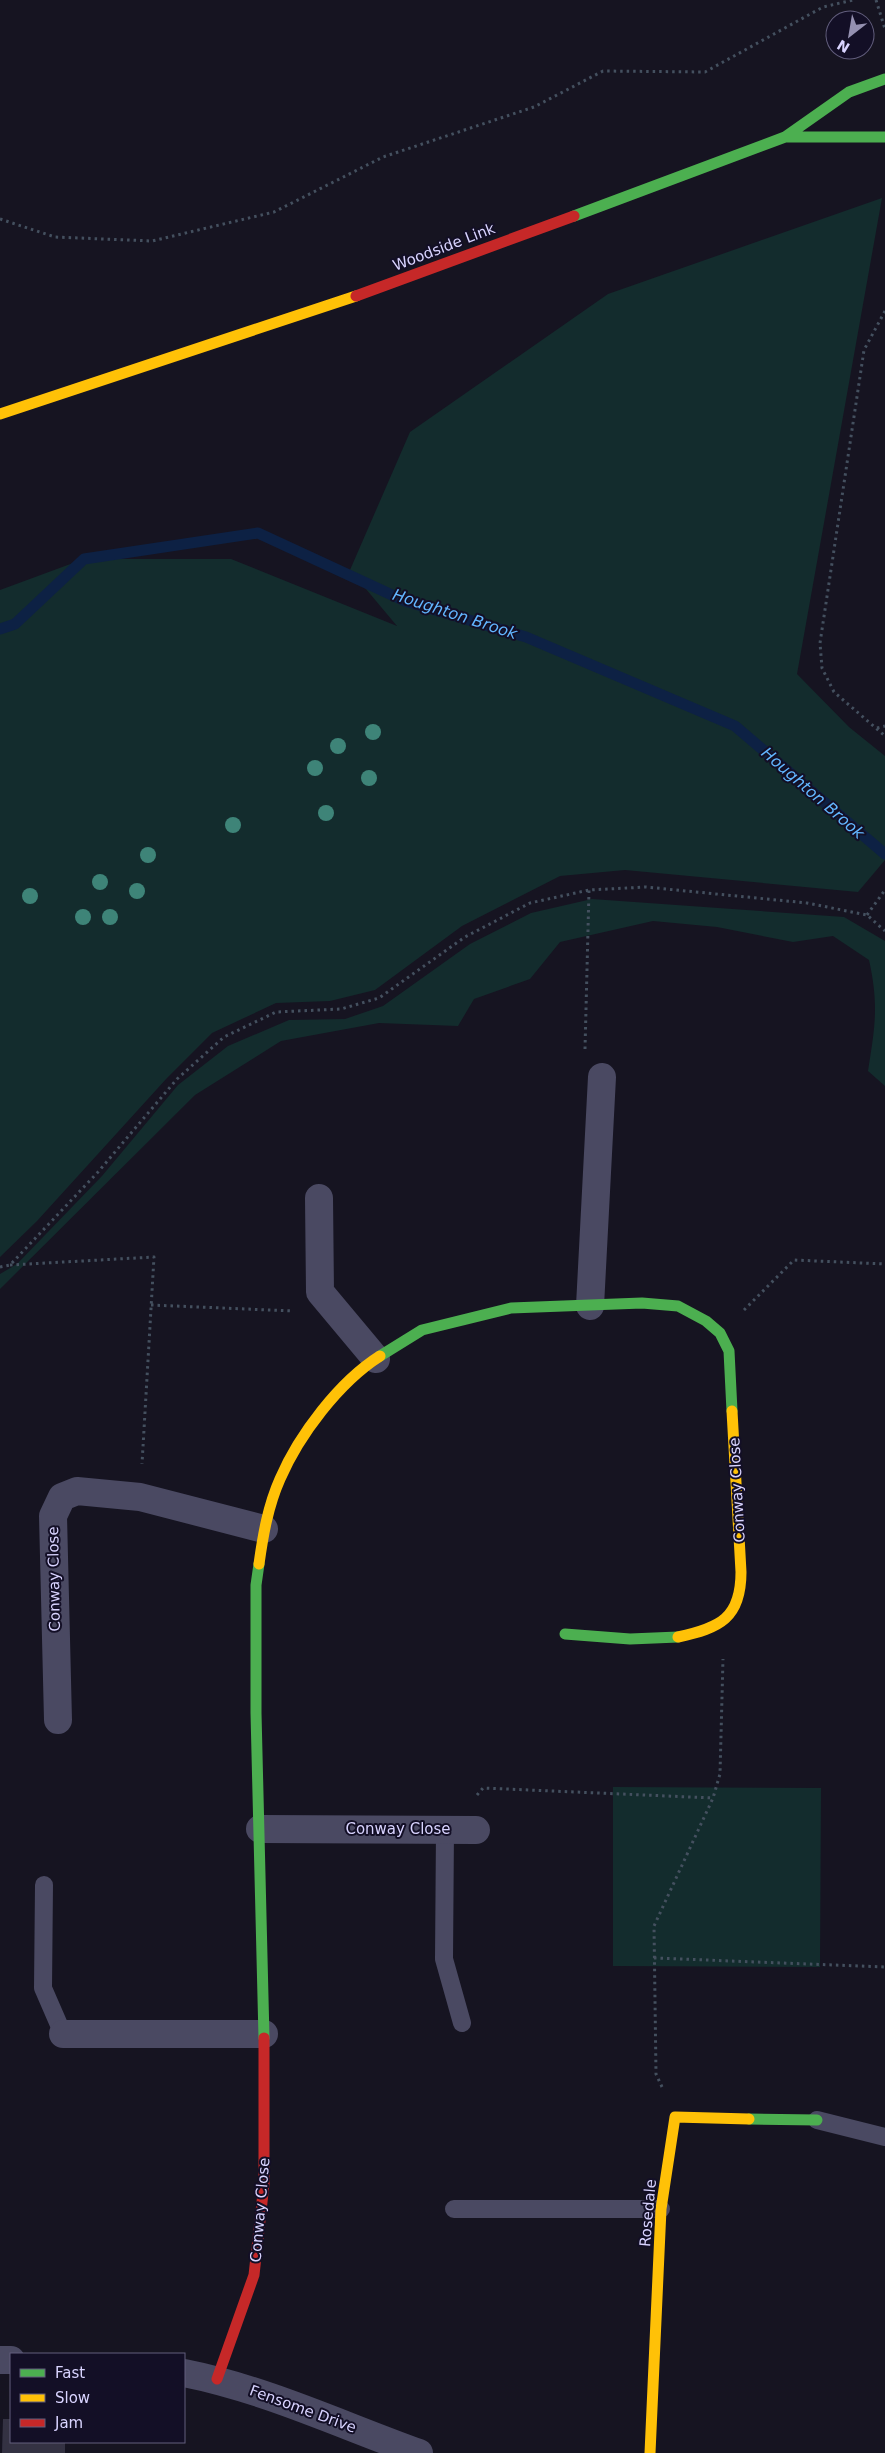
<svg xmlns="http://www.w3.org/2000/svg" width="885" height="2453" viewBox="0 0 885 2453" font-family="'DejaVu Sans',sans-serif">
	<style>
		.green { fill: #132c2d }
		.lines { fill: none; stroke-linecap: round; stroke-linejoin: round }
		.stream { stroke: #0d2144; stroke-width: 11 }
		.building { fill: #343243 }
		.path { stroke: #44505f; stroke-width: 3; stroke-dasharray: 2.5 4; stroke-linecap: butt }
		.lane { stroke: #4a4962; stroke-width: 18 }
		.street { stroke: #4a4962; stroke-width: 28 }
		.fast { stroke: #4caf50; stroke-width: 11 }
		.slow { stroke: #ffc107; stroke-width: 11 }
		.jam { stroke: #c62828; stroke-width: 11 }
		.tree { fill: #3e8478 }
		.labels { text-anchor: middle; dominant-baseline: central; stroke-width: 4; stroke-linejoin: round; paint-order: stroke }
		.street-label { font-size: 15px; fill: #d9d4ff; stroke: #130f26 }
		.water-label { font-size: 16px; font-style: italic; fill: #62b6ff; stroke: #130f26 }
	</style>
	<rect width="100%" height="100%" fill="#161421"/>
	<path class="green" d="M882,198L797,674L849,727L885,756V860L858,892L625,870L560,876L462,926L375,990L330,1001L276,1003L212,1033L167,1078L37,1221L0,1257V590L84,559H231L397,626L350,570L410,432L608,294Z
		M592,899L844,917L885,941V1086L868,1071C875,1027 879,1005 869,960L833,936L793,942L717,927L653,921L560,942L530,979L474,999L458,1026L379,1023L281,1041L195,1095L0,1289V1274L17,1264L102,1176L178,1085L228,1046L289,1020L345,1019L383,1006L470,944L531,913Z
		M613,1787L821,1788L820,1967L613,1966Z"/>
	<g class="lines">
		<path class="stream" d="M0,629L15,624L84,559L258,533L405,601L526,637L735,726L885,854"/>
	</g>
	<path class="building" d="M3,2419H11V2442H65V2453H2Z"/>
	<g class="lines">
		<path class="path" d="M876,0L885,29
			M0,219L55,237L152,241L274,212L383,157L534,107L603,71L705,72L823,7L853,0
			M885,311L864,350L820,643L822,668L834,692L885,736
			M877,728L885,726
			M867,915L885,890
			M585,1049L589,890
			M10,1265L154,1257L142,1464
			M0,1267L10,1265L98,1172L177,1079L224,1037L276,1012L341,1009L379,998L465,937L530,903L589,890L646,887L807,903L867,915L885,931
			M151,1305L293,1311
			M744,1310L794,1260L885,1264
			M477,1795L483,1788L713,1798
			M654,1958L885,1967
			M662,2087L656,2074L654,1926L713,1798L720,1774L723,1659"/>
		<path class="lane" d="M445,1829L444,1959L462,2023
			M44,1885L43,1988L63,2034
			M817,2120L885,2137
			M454,2209H661"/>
		<path class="street" d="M319,1198L320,1292L376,1359
			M590,1306L602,1077
			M58,1720L53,1516L62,1497L77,1491L140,1497L264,1529
			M260,1829L476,1830
			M63,2034H264
			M0,2360H11
			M184,2373C265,2389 341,2425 419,2453"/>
		<path class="fast" d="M785,137H885
			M574,216L785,137L849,92L885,79
			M380,1356L422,1330L511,1308L642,1303L678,1306L706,1321L720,1333L729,1351L732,1411
			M259,1564L256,1585V1713L264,2038
			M565,1634L630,1639L678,1637
			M749,2119L817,2120"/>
		<path class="slow" d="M0,414L356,296
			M259,1564C263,1535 268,1506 280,1479C299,1435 339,1382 380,1356
			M678,1637C720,1628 741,1618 741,1572L732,1411
			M650,2453L661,2209L675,2117L749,2119"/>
		<path class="jam" d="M356,296L574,216
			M217,2379L254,2275L264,2184V2038"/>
	</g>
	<g class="tree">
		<circle cx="373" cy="732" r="8"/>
		<circle cx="338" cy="746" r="8"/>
		<circle cx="315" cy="768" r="8"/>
		<circle cx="369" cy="778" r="8"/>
		<circle cx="326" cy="813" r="8"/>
		<circle cx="233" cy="825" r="8"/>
		<circle cx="148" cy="855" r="8"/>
		<circle cx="100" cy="882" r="8"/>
		<circle cx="137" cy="891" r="8"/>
		<circle cx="30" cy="896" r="8"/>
		<circle cx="83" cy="917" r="8"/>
		<circle cx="110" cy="917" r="8"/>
	</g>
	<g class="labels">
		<g class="street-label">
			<text transform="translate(444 247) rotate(-21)">Woodside Link</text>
			<text transform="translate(737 1490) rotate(-93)">Conway Close</text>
			<text transform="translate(54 1579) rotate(-91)">Conway Close</text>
			<text x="398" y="1829">Conway Close</text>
			<text transform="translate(260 2210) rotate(-85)">Conway Close</text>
			<text transform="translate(648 2213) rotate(-85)">Rosedale</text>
			<text transform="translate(303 2409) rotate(20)">Fensome Drive</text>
		</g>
		<g class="water-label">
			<text transform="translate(455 614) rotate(18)">Houghton Brook</text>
			<text transform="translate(813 793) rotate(41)">Houghton Brook</text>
		</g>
	</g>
	<rect x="10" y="2353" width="175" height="90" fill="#130f26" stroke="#625e7d"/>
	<rect x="20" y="2369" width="25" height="8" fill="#4caf50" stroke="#625e7d"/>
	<text x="55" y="2378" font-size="15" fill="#d9d4ff">Fast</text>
	<rect x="20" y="2394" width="25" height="8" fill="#ffc107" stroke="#625e7d"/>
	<text x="55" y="2403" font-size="15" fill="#d9d4ff">Slow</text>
	<rect x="20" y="2419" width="25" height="8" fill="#c62828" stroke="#625e7d"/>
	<text x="55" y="2428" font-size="15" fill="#d9d4ff">Jam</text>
	<g transform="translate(850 35) rotate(211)"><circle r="24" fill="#130f26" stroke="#625e7d"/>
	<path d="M0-4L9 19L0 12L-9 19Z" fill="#9591b1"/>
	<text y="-8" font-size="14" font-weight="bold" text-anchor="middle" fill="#d9d4ff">N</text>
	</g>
</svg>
